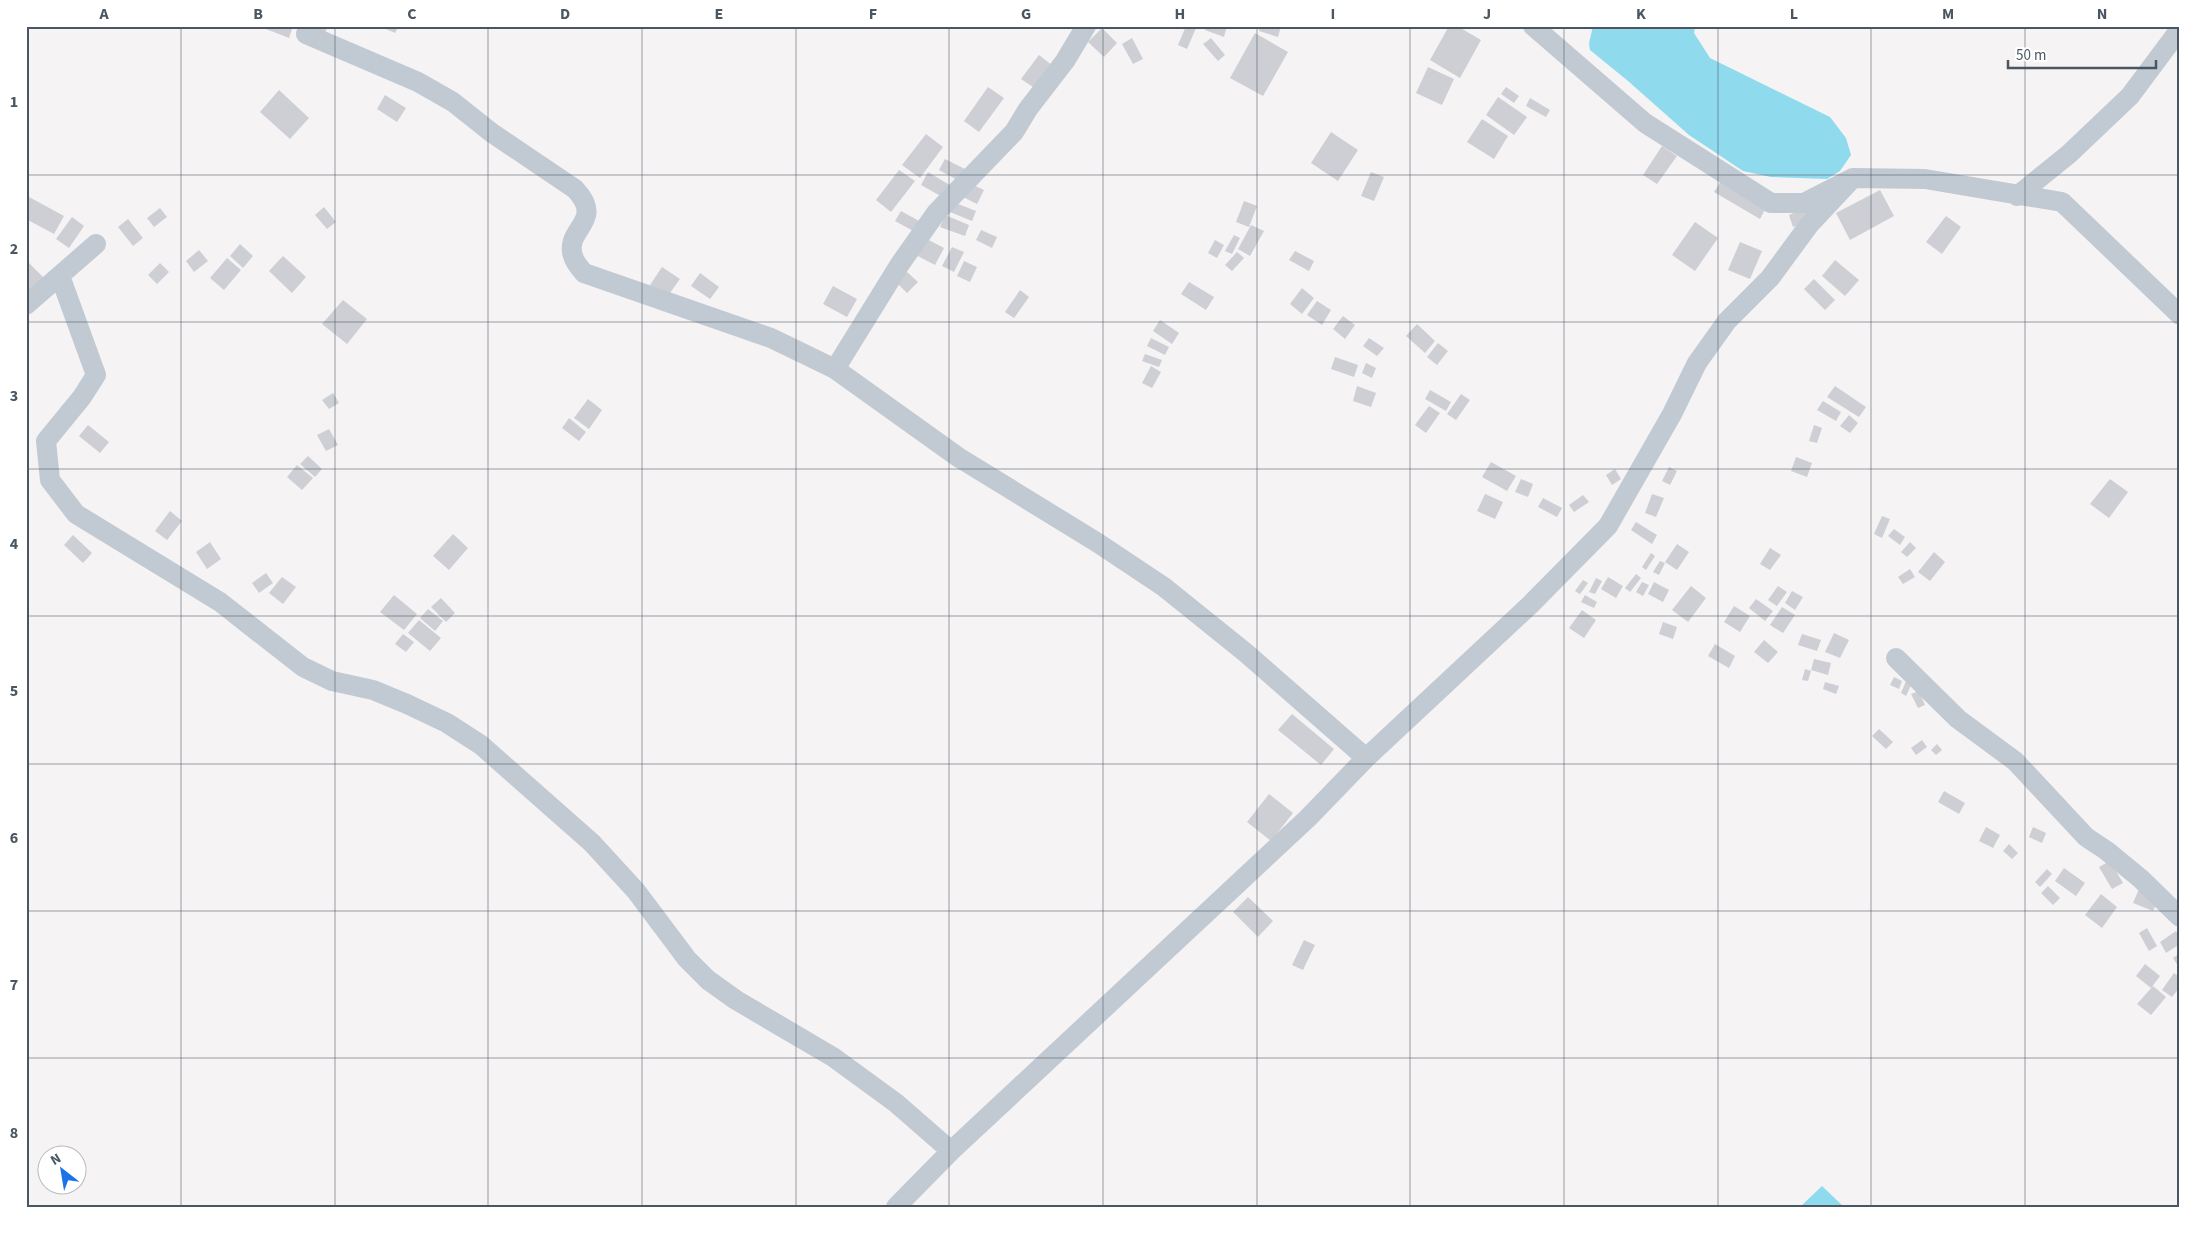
<svg xmlns="http://www.w3.org/2000/svg" width="2206" height="1233" viewBox="0 0 2206 1233" font-family="'Source Sans 3',sans-serif">
	<style>
		.water { fill: #90daee }
		.building { fill: #cdcfd5 }
		.lines { fill: none; stroke-linecap: round; stroke-linejoin: round }
		.street { stroke: #c1cad2; stroke-width: 20 }
		.grid { fill: none; stroke: #4a5661; stroke-width: 1; stroke-opacity: 0.55 }
		.neatline { fill: none; stroke: #4a5661; stroke-width: 2 }
		.grid-label { font-size: 16px; text-anchor: middle; font-weight: bold; fill: #4a5661 }
	</style>
	<rect width="100%" height="100%" fill="#f5f3f3"/>
	<path class="water" d="M1593,26H1695L1694,33L1710,58L1830,117L1846,138L1851,155L1840,171L1827,179L1771,177L1743,171L1689,135L1628,81L1590,50L1589,43Z
		M1822,1186L1844,1207H1800Z"/>
	<path class="building" d="M267,26H293L289,38L266,29Z
		M312,26H329L323,35Z
		M387,26H399L395,33L386,29Z
		M1186,26L1196,28L1187,49L1178,45Z
		M1206,26H1227L1224,37L1205,30Z
		M1260,26H1281L1278,37L1259,31Z
		M1449,26H1457L1481,40L1460,78L1430,60Z
		M1102,28L1117,43L1104,57L1088,42Z
		M1255,33L1288,52L1263,96L1230,78Z
		M1132,38L1143,59L1133,64L1122,44Z
		M1211,38L1225,55L1218,61L1203,44Z
		M1039,55L1053,66L1036,89L1021,79Z
		M1428,67L1454,79L1442,105L1416,93Z
		M988,87L1004,98L979,132L964,121Z
		M1506,87L1519,96L1514,103L1501,94Z
		M279,90L309,118L290,139L260,112Z
		M385,95L406,108L397,122L377,109Z
		M1498,97L1527,117L1514,135L1486,115Z
		M1530,98L1550,110L1546,117L1526,106Z
		M1482,119L1508,136L1494,159L1467,142Z
		M1331,132L1358,150L1338,181L1311,163Z
		M926,134L943,147L920,178L902,165Z
		M1662,146L1677,156L1657,184L1643,175Z
		M945,159L967,170L961,182L939,170Z
		M899,170L915,181L891,212L876,200Z
		M928,172L953,187L946,199L921,185Z
		M1371,172L1384,177L1374,201L1361,196Z
		M1723,178L1768,204L1760,219L1714,192Z
		M969,183L984,190L977,204L963,197Z
		M1880,190L1894,216L1850,240L1836,213Z
		M29,197L64,216L54,234L26,219V203Z
		M1244,201L1257,206L1249,227L1236,222Z
		M953,202L976,211L972,221L950,212Z
		M1812,205L1817,217L1793,227L1789,215Z
		M324,207L336,222L327,229L315,215Z
		M160,208L167,217L154,227L147,218Z
		M901,211L921,222L915,232L895,221Z
		M945,215L969,225L965,236L940,227Z
		M1946,216L1961,227L1942,254L1926,242Z
		M72,217L84,226L69,248L56,239Z
		M128,219L143,238L133,246L118,227Z
		M1695,222L1718,238L1695,271L1672,255Z
		M1251,225L1264,231L1250,256L1238,249Z
		M981,230L997,237L992,248L976,240Z
		M1234,235L1240,238L1232,254L1225,251Z
		M923,237L944,248L935,265L914,254Z
		M1215,240L1224,245L1217,258L1208,253Z
		M1740,242L1762,251L1750,279L1728,270Z
		M240,244L253,256L243,268L230,256Z
		M952,247L964,252L954,272L942,266Z
		M199,250L208,261L194,272L186,261Z
		M1295,251L1314,261L1309,271L1289,260Z
		M1237,252L1244,258L1232,271L1225,265Z
		M283,256L306,277L292,293L269,271Z
		M227,258L241,270L224,290L210,278Z
		M26,260L45,279L26,299Z
		M1835,260L1859,280L1845,296L1822,276Z
		M964,261L977,267L970,282L957,276Z
		M160,263L169,272L157,284L148,275Z
		M662,267L680,279L667,297L650,285Z
		M907,272L918,282L907,293L896,282Z
		M700,273L719,287L710,299L691,286Z
		M1814,279L1835,300L1825,310L1804,289Z
		M1189,282L1214,297L1206,310L1181,294Z
		M833,286L857,299L847,317L823,304Z
		M1302,288L1314,298L1302,314L1290,304Z
		M1020,290L1029,297L1014,318L1005,312Z
		M343,300L367,319L347,344L322,324Z
		M1317,301L1331,310L1322,325L1307,315Z
		M1343,316L1355,325L1345,339L1333,329Z
		M1160,320L1179,333L1172,344L1153,331Z
		M1417,324L1435,341L1425,353L1406,336Z
		M1151,338L1169,347L1165,355L1147,346Z
		M1369,338L1384,348L1377,356L1363,346Z
		M1438,343L1448,351L1437,365L1427,357Z
		M1145,354L1162,360L1159,367L1142,361Z
		M1335,357L1358,365L1354,377L1331,369Z
		M1366,363L1376,368L1372,378L1362,373Z
		M1151,366L1161,372L1152,388L1142,383Z
		M1357,386L1376,393L1371,407L1353,401Z
		M1835,386L1866,407L1859,417L1827,397Z
		M1430,390L1451,402L1446,411L1425,399Z
		M333,393L339,403L329,409L322,400Z
		M1461,394L1470,400L1456,420L1447,414Z
		M588,399L602,410L589,429L574,418Z
		M1823,401L1841,412L1836,421L1817,410Z
		M1429,406L1440,413L1426,433L1415,425Z
		M1849,415L1858,423L1850,433L1840,426Z
		M569,418L586,432L579,441L562,428Z
		M88,425L109,442L100,453L79,436Z
		M1814,425L1822,428L1817,443L1809,441Z
		M329,429L338,445L326,451L317,435Z
		M308,456L322,469L315,477L300,464Z
		M1796,457L1812,463L1807,477L1791,471Z
		M1491,462L1516,476L1507,491L1482,477Z
		M297,465L313,478L302,490L287,477Z
		M1669,467L1677,471L1670,485L1662,481Z
		M1615,469L1621,479L1612,485L1606,475Z
		M1521,479L1533,484L1528,497L1515,492Z
		M2110,479L2128,492L2109,518L2090,504Z
		M1485,494L1503,502L1495,519L1477,511Z
		M1652,494L1664,498L1656,517L1645,513Z
		M1583,495L1589,502L1574,512L1569,505Z
		M1543,498L1562,508L1557,517L1538,507Z
		M170,511L182,521L167,540L155,531Z
		M1882,516L1890,519L1882,538L1874,534Z
		M1636,522L1657,535L1652,544L1631,530Z
		M1894,529L1905,537L1900,545L1888,536Z
		M453,534L468,548L449,570L433,556Z
		M73,535L92,553L83,563L64,545Z
		M210,542L221,559L207,569L196,552Z
		M1910,542L1916,548L1907,557L1901,552Z
		M1677,544L1689,552L1677,570L1665,562Z
		M1770,548L1781,555L1770,570L1760,564Z
		M1934,552L1945,562L1930,581L1918,572Z
		M1651,553L1655,556L1646,570L1642,567Z
		M1660,561L1665,563L1659,575L1653,572Z
		M1910,569L1915,577L1903,584L1898,577Z
		M266,573L273,583L259,593L252,583Z
		M1636,574L1641,578L1630,592L1625,588Z
		M282,577L296,587L283,604L269,593Z
		M1608,577L1623,586L1616,598L1601,589Z
		M1596,578L1602,581L1595,594L1589,592Z
		M1583,580L1588,583L1580,594L1575,591Z
		M1642,582L1649,585L1643,596L1636,592Z
		M1654,582L1669,590L1663,602L1648,594Z
		M1691,586L1706,598L1688,622L1672,610Z
		M1778,586L1787,592L1777,606L1768,600Z
		M1792,591L1803,597L1795,610L1785,603Z
		M394,595L417,614L404,630L380,612Z
		M1585,595L1597,602L1594,608L1581,602Z
		M441,598L455,613L446,622L431,607Z
		M1756,599L1773,611L1765,621L1749,608Z
		M1734,606L1750,616L1740,632L1724,622Z
		M1782,607L1795,615L1783,633L1770,625Z
		M428,609L443,621L435,631L420,618Z
		M1582,610L1596,620L1584,638L1569,628Z
		M419,620L441,638L430,651L408,633Z
		M1663,622L1677,627L1673,639L1659,634Z
		M1834,633L1849,640L1840,658L1825,652Z
		M403,634L414,642L406,652L395,644Z
		M1802,634L1821,640L1817,651L1798,645Z
		M1764,640L1778,652L1768,663L1754,652Z
		M1715,644L1735,656L1729,668L1708,656Z
		M1814,659L1831,663L1828,675L1811,670Z
		M1805,669L1811,671L1808,681L1802,680Z
		M1894,677L1902,681L1899,689L1890,685Z
		M1906,681L1912,683L1906,696L1901,693Z
		M1825,682L1839,686L1836,694L1823,689Z
		M1919,691L1925,705L1918,708L1911,694Z
		M1292,714L1334,749L1321,765L1278,730Z
		M1879,729L1893,742L1886,749L1872,736Z
		M1922,740L1927,747L1916,755L1911,748Z
		M1937,744L1942,750L1936,755L1931,750Z
		M1944,791L1965,803L1959,814L1938,802Z
		M1269,794L1293,813L1271,841L1247,822Z
		M1986,827L2000,835L1993,848L1979,841Z
		M2033,827L2046,833L2042,843L2029,837Z
		M2009,844L2018,853L2012,859L2003,851Z
		M2110,861L2123,883L2112,889L2099,867Z
		M2064,868L2085,883L2076,896L2055,881Z
		M2047,869L2052,874L2040,887L2035,882Z
		M2048,886L2060,898L2053,905L2041,893Z
		M2139,889L2159,898L2153,911L2133,903Z
		M2101,894L2117,907L2102,928L2085,915Z
		M1248,897L1273,921L1258,937L1233,912Z
		M2147,928L2157,946L2149,951L2139,933Z
		M2176,931L2180,937V944L2166,953L2160,942Z
		M1304,940L1315,945L1303,970L1292,965Z
		M2180,953V969L2173,958Z
		M2145,964L2160,976L2151,988L2136,976Z
		M2174,973L2180,977V987L2172,997L2162,990Z
		M2153,986L2166,997L2151,1015L2137,1004Z"/>
	<g class="lines">
		<path class="street" d="M1533,26L1645,123L1771,203H1804L1853,178L1925,179L2062,202L2180,315
			M306,34L418,82L453,102L492,133L575,189C606,222 564,228 573,256C575,263 580,268 584,273L771,338L835,369L958,457L1098,543L1164,587L1246,653L1366,758
			M2017,196L2069,154L2130,96L2180,29
			M60,276L96,375L82,397L46,441L50,480L76,514L220,602L303,667L332,681L373,690L407,704L447,723L481,745L592,843L636,891L687,959L708,980L736,1000L833,1057L896,1103L951,1151
			M26,305L96,244
			M835,369L900,264L936,213L1014,132L1028,109L1065,61L1086,26
			M1896,658L1958,719L2015,761L2086,837L2107,851L2141,879L2180,917
			M896,1207L951,1151L1308,818L1366,758L1531,604L1608,526L1672,414L1697,363L1727,321L1770,278L1809,225L1853,178"/>
	</g>
	<path class="grid" d="M181,26V1207M335,26V1207M488,26V1207M642,26V1207M796,26V1207M949,26V1207M1103,26V1207M1257,26V1207M1410,26V1207M1564,26V1207M1718,26V1207M1871,26V1207M2025,26V1207M26,175H2180M26,322H2180M26,469H2180M26,616H2180M26,764H2180M26,911H2180M26,1058H2180"/>
	<rect width="2206" height="1233" fill="none" stroke="#ffffff" stroke-width="55"/>
	<g transform="translate(62 1170) rotate(329)"><circle r="24" fill="#ffffff" stroke="#b7bbc0"/>
	<path d="M0-4L9 19L0 12L-9 19Z" fill="#1a73e8"/>
	<text y="-8" font-size="14" font-weight="bold" text-anchor="middle" fill="#4a5661">N</text>
	</g>
	<path d="M2008 60v8h148v-8" fill="none" stroke="#4a5661" stroke-width="2.5"/>
	<text x="2016" y="60" font-size="15" fill="#4a5661" stroke="#ffffff" stroke-width="4" paint-order="stroke">50 m</text>
	<rect x="28" y="28" width="2150" height="1178" class="neatline"/>
	<g class="grid-label">
		<text x="104" y="19">A</text>
		<text x="258" y="19">B</text>
		<text x="412" y="19">C</text>
		<text x="565" y="19">D</text>
		<text x="719" y="19">E</text>
		<text x="873" y="19">F</text>
		<text x="1026" y="19">G</text>
		<text x="1180" y="19">H</text>
		<text x="1333" y="19">I</text>
		<text x="1487" y="19">J</text>
		<text x="1641" y="19">K</text>
		<text x="1794" y="19">L</text>
		<text x="1948" y="19">M</text>
		<text x="2102" y="19">N</text>
		<text x="14" y="107">1</text>
		<text x="14" y="254">2</text>
		<text x="14" y="401">3</text>
		<text x="14" y="549">4</text>
		<text x="14" y="696">5</text>
		<text x="14" y="843">6</text>
		<text x="14" y="990">7</text>
		<text x="14" y="1138">8</text>
	</g>
</svg>
